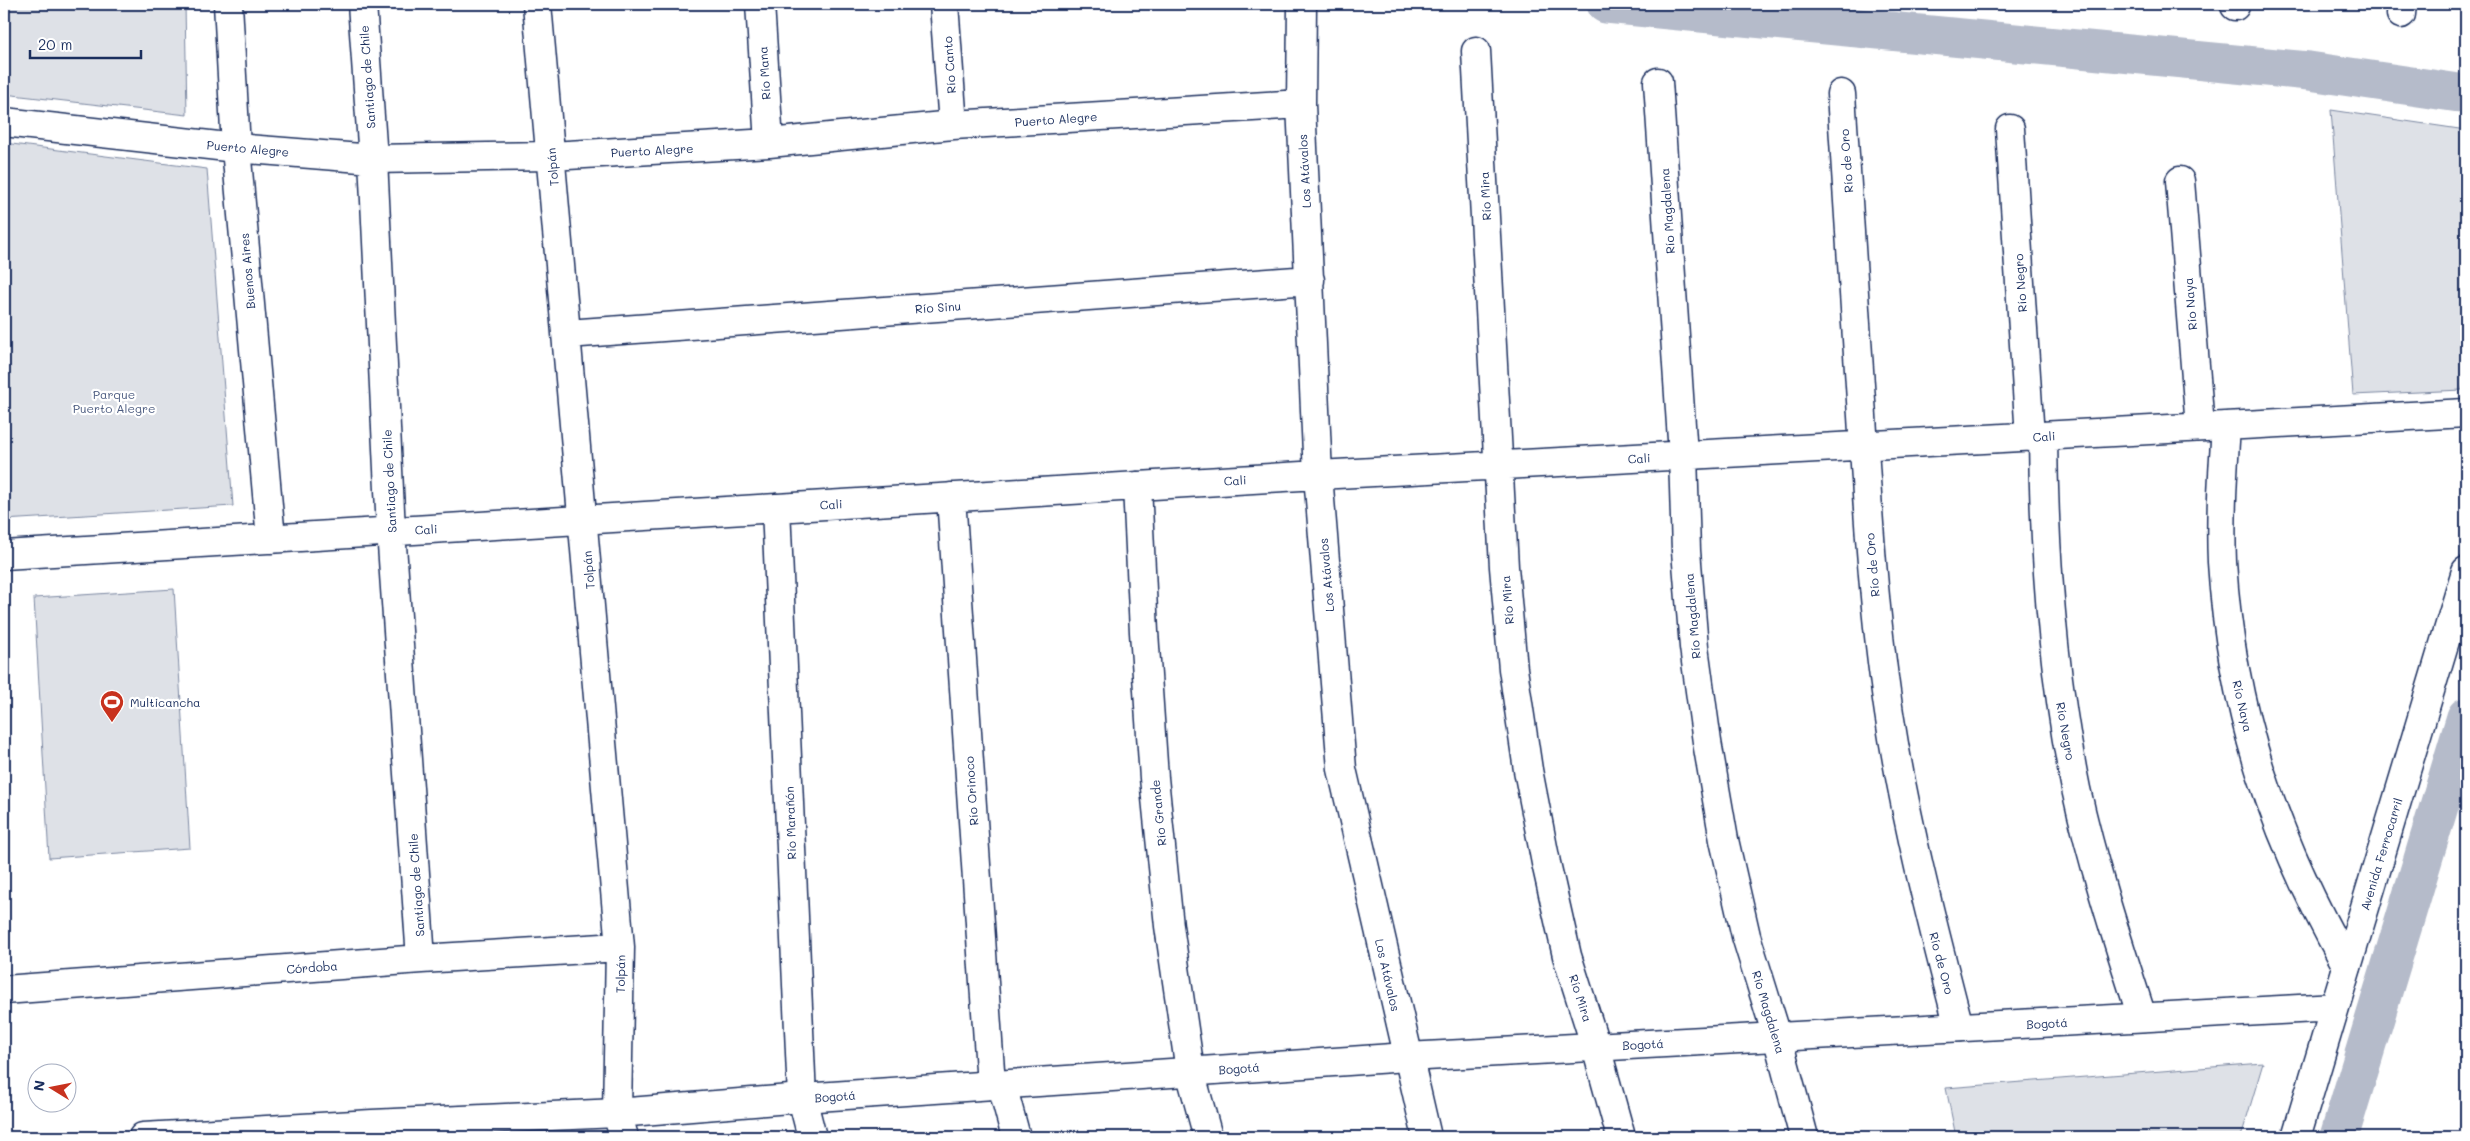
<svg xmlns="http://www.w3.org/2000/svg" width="2470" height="1141" viewBox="0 0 2470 1141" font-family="Mali,sans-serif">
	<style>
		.green { fill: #dee1e7; stroke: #7c88a2 }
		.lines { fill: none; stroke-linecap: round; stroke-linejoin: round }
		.canal { stroke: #b5bbca; stroke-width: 39 }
		.minor-casing { stroke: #1b2f5e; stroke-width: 31 }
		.tertiary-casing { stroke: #1b2f5e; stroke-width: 31 }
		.minor { stroke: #fff; stroke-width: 28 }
		.tertiary { stroke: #fff; stroke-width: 28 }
		.labels { text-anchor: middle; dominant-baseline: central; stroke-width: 4.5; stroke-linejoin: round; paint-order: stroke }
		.street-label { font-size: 12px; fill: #1b2f5e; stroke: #fff }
		.park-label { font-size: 12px; fill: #4c5c80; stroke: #fff }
		.poi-label { font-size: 12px; fill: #1b2f5e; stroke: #fff; text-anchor: start }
	</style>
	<rect width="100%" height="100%" fill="#fff"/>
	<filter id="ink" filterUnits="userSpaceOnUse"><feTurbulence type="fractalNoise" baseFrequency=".02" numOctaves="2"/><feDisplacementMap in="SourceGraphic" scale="10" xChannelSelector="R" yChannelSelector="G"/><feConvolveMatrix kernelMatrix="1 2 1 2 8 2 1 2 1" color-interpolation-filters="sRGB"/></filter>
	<g filter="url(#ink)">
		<path class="green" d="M4,4H185L187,115L4,94Z
			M2331,110L2466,130V377L2462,390L2353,395Z
			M4,143L207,169L233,506L4,520Z
			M174,589L190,848L49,858L34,598Z
			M2263,1063L2241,1137H1956L1946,1088Z"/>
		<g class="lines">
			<path class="canal" d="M1606,4L2309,71L2466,94
				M2339,1137L2466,717"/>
			<g class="minor-casing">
				<path id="minor" d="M228,4L236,148L271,539
					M362,4L373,159L391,531L421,959
					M537,4L620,947L617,1113L624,1137
					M760,4L769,143
					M944,4L953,125
					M1302,4L1301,104L1318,475L1342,769L1427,1137
					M2235,6V4
					M2401,14L2402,4
					M1476,51L1504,567L1513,669L1528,770L1546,863L1567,956L1596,1047L1621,1137
					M1658,82L1683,455L1686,551L1694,647L1707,742L1724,840L1746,936L1777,1036L1804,1137
					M1841,94C1848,201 1855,309 1862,416C1868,515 1874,614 1889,713C1905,819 1932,923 1959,1027
					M4,122L236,148L373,159L551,156L769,143L953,125L1301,104
					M2010,129L2030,437
					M2180,181L2200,427
					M567,334L1310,280
					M2226,426C2223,471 2220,517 2222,562C2231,711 2274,837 2347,966
					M2043,436C2044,555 2052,672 2076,789C2093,866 2118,942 2142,1017
					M1137,486L1144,632L1154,778L1169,926L1190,1071L1208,1137
					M951,497L991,1085
					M776,508L802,1098L812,1137
					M4,555L1318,475L2466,413
					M4,990L421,959L620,947
					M1002,1085L1016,1137"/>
			</g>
			<g class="tertiary-casing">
				<path id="tertiary" d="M143,1137L372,1124L617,1113L802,1098L1407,1057L2335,1007
					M2296,1137L2466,571"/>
			</g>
			<use href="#minor" class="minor"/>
			<use href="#tertiary" class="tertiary"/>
		</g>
	</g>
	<defs>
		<g id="stadium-pin" transform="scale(1.25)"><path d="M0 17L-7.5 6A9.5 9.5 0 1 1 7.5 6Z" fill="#c8321e" stroke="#fff"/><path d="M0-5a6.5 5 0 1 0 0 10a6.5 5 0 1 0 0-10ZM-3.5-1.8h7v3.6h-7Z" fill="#fff"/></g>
	</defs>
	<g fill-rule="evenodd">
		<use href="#stadium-pin" x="112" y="702"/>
	</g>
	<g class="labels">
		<g class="street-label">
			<text transform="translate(949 65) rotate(-94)">Río Canto</text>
			<text transform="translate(764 73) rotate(-94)">Río Mana</text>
			<text transform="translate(367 77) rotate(-94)">Santiago de Chile</text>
			<text transform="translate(1056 119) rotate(-4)">Puerto Alegre</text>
			<text transform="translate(248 148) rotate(5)">Puerto Alegre</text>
			<text transform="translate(652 150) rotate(-3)">Puerto Alegre</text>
			<text transform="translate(1846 161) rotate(-94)">Río de Oro</text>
			<text transform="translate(552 167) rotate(-95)">Tolpán</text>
			<text transform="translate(1304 171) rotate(-93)">Los Atávalos</text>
			<text transform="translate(1485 196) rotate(-93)">Río Mira</text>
			<text transform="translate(1667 211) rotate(-94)">Río Magdalena</text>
			<text transform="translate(247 271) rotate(-95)">Buenos Aires</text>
			<text transform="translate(2020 283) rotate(-94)">Río Negro</text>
			<text transform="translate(2190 304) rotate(-95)">Río Naya</text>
			<text transform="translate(938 307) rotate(-4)">Río Sinu</text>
			<text transform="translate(2044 436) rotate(-4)">Cali</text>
			<text transform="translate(1639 458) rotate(-3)">Cali</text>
			<text transform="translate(1235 480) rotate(-3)">Cali</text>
			<text transform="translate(389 481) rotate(-93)">Santiago de Chile</text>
			<text transform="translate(831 504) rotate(-3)">Cali</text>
			<text transform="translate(426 529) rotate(-3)">Cali</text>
			<text transform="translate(1872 565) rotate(-95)">Río de Oro</text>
			<text transform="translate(588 570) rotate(-95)">Tolpán</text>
			<text transform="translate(1326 575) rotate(-95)">Los Atávalos</text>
			<text transform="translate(1507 600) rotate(-95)">Río Mira</text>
			<text transform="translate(1692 616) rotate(-95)">Río Magdalena</text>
			<text transform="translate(2243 706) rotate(77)">Río Naya</text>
			<text transform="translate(2066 731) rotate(80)">Río Negro</text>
			<text transform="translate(971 791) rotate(-94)">Río Orinoco</text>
			<text transform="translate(1158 813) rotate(-96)">Río Grande</text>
			<text transform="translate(790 823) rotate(-92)">Río Marañón</text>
			<text transform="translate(2381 854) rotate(-73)">Avenida Ferrocarril</text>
			<text transform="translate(416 885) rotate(-94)">Santiago de Chile</text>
			<text transform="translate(1942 963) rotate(75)">Río de Oro</text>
			<text transform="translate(312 967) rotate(-4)">Córdoba</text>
			<text transform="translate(620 974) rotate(-89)">Tolpán</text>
			<text transform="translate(1388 975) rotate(77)">Los Atávalos</text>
			<text transform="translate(1581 998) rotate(72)">Río Mira</text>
			<text transform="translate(1769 1012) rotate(73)">Río Magdalena</text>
			<text transform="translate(2047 1023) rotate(-3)">Bogotá</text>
			<text transform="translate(1643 1044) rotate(-3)">Bogotá</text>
			<text transform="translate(1239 1068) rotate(-4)">Bogotá</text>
			<text transform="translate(835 1096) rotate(-4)">Bogotá</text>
		</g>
		<g class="park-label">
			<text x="114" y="394">Parque<tspan x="114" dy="14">Puerto Alegre</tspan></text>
		</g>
		<g class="poi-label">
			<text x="130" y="702">Multicancha</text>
		</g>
	</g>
	<rect width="2470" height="1141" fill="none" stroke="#fff" stroke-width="20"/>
	<rect x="10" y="10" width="2450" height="1121" fill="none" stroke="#1b2f5e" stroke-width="2" filter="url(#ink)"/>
	<g transform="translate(52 1088) rotate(280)"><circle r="24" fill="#ffffff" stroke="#a4acbf"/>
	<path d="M0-4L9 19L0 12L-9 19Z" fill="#c8321e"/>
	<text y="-8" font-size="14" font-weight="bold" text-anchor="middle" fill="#1b2f5e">N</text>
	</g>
	<path d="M30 50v8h111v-8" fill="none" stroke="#1b2f5e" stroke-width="2.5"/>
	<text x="38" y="50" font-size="15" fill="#1b2f5e" stroke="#ffffff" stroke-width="4" paint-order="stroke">20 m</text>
</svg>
